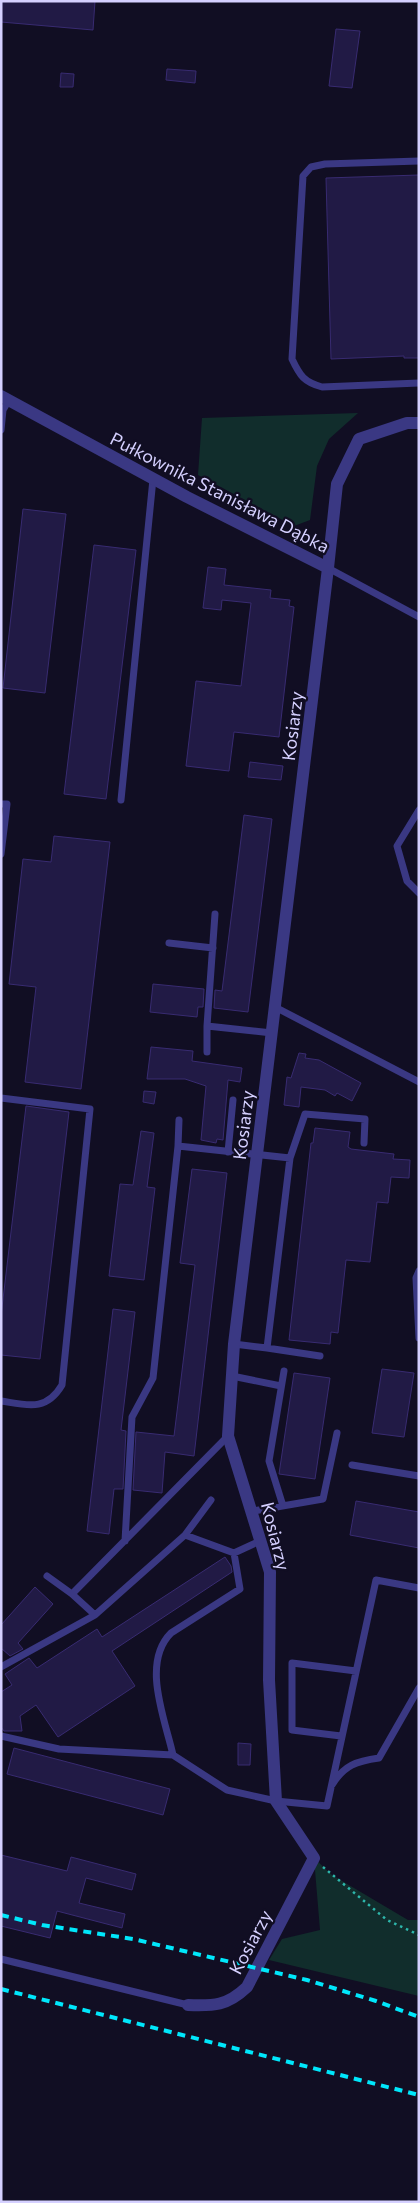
<svg xmlns="http://www.w3.org/2000/svg" width="420" height="2203" viewBox="0 0 420 2203" font-family="Commissioner,sans-serif">
	<style>
		.green { fill: #112d2c }
		.building { fill: #211a45; stroke: #382b71 }
		.lines { fill: none; stroke-linecap: round; stroke-linejoin: round }
		.path { stroke: #2db6ab; stroke-width: 2.5; stroke-dasharray: 2.5 4; stroke-linecap: butt }
		.lane { stroke: #3a3883; stroke-width: 7 }
		.street { stroke: #3a3883; stroke-width: 12 }
		.rail { stroke: #00e7fb; stroke-width: 4; stroke-dasharray: 8 6; stroke-linecap: butt }
		.labels { text-anchor: middle; dominant-baseline: central; stroke-width: 4.5; stroke-linejoin: round; paint-order: stroke }
		.street-label { font-size: 18px; fill: #d5d0ff; stroke: #110e23 }
	</style>
	<rect width="100%" height="100%" fill="#110e23"/>
	<path class="green" d="M358,413L329,439L317,466L310,520L294,526L198,475L202,418Z
		M314,1858L332,1875L408,1920H419V1996L269,1960L282,1939L320,1930Z"/>
	<path class="building" d="M1,1H95L93,30L1,22Z
		M336,29L360,31L352,88L329,86Z
		M167,69L196,71L195,83L166,80Z
		M61,73L74,74L73,87H60Z
		M419,175V358H404V356L331,359L326,178Z
		M23,509L66,514L45,693L3,688Z
		M94,545L136,550L106,799L64,794Z
		M208,567L226,569L224,585L271,590L270,598L290,600L289,606L294,607L279,737L234,732L229,771L186,766L196,681L241,686L249,619L251,603L222,600L221,610L203,608Z
		M250,762L283,766L281,780L248,777Z
		M244,815L272,819L248,1012L214,1008L215,990L222,991Z
		M54,836L110,842L81,1089L25,1082L36,987L9,984L23,859L51,862Z
		M153,984L204,989L203,1007H198L197,1017L150,1012Z
		M151,1047L193,1051L192,1061L242,1068L240,1082L228,1080L223,1140L217,1139L216,1143L201,1140L206,1086L185,1079H147Z
		M299,1053L306,1054L305,1058L319,1060L361,1083L352,1101L337,1093L335,1096L325,1090L301,1087L299,1107L284,1105L287,1077L291,1078Z
		M144,1091L156,1092L154,1104L143,1102Z
		M26,1106L69,1112L40,1359L1,1355V1316Z
		M315,1128L350,1132L348,1147L351,1149L394,1154L393,1159L410,1160L409,1178L391,1177L388,1203L377,1202L370,1262L346,1260L338,1333L331,1332L330,1344L289,1340L311,1143H313Z
		M141,1131L154,1133L147,1187L155,1188L144,1280L109,1276L120,1184L133,1185Z
		M192,1169L227,1173L194,1456L165,1452L162,1493L133,1490L136,1432L174,1436L195,1265L180,1263Z
		M113,1309L135,1312L121,1430L126,1431L123,1489H114L109,1534L87,1531Z
		M382,1369L414,1373L404,1437L372,1433Z
		M294,1373L330,1378L315,1479L279,1474Z
		M356,1501L419,1512V1548L350,1535Z
		M225,1557L231,1566L232,1572L112,1651L135,1686L58,1737L36,1705L20,1716L22,1731H4L1,1727V1692L12,1685L5,1674L29,1658L37,1668L97,1629L102,1637Z
		M35,1587L53,1604L18,1643L23,1649L10,1656L1,1648V1625Z
		M238,1743L251,1744L250,1765H238Z
		M14,1748L170,1789L163,1815L7,1774Z
		M1,1855L67,1871L71,1857L136,1874L132,1890L86,1878L79,1903L125,1914L122,1928L57,1911L50,1938L1,1926Z"/>
	<g class="lines">
		<path class="path" d="M323,1867L387,1920L419,1935"/>
		<path class="lane" d="M419,161L325,164L311,167L303,176L292,359C300,376 304,382 322,387L419,383
			M1,430L3,410L9,400
			M328,568L419,617
			M121,800L153,479
			M1,804H7L1,854
			M419,810L397,846L407,881L419,893
			M215,914L207,1026L272,1033
			M169,943L213,948
			M275,1007L419,1082
			M207,1026V1052
			M1,1098L90,1109L62,1385C46,1412 27,1405 1,1401
			M178,1146L179,1120
			M228,1152L233,1100
			M290,1158L267,1348L320,1356
			M419,1271L416,1278L419,1338
			M234,1344L267,1348
			M232,1376L281,1386
			M352,1465L419,1476
			M283,1506L269,1461L284,1371
			M253,1511L323,1499L337,1433
			M185,1535L211,1500
			M125,1541L132,1417L153,1378L178,1146L290,1158L305,1114L365,1119L364,1143
			M234,1553L240,1589L171,1633C141,1663 165,1719 173,1755L227,1790L276,1801L327,1806L376,1580L419,1588
			M47,1576L72,1594L228,1436
			M72,1594L95,1615L185,1535L234,1553L262,1540
			M1,1667L95,1615
			M1,1736L59,1749L173,1755
			M341,1736L292,1730V1663L356,1671
			M332,1785C344,1765 357,1761 379,1758L419,1688
			M1,1959L188,2005"/>
		<path class="street" d="M1,396L187,497L328,568
			M188,2005C214,2006 227,2006 247,1987L314,1858L276,1801L269,1680L270,1572L228,1436L234,1344L328,568L337,484L359,439L407,423H419"/>
		<path class="rail" d="M1,1915L42,1925L133,1939L307,1980L376,2001L419,2017
			M1,1989L419,2095"/>
	</g>
	<g class="labels">
		<g class="street-label">
			<text transform="translate(220 492) rotate(27)">Pułkownika Stanisława Dąbka</text>
			<text transform="translate(292 726) rotate(-83)">Kosiarzy</text>
			<text transform="translate(243 1125) rotate(-83)">Kosiarzy</text>
			<text transform="translate(276 1536) rotate(76)">Kosiarzy</text>
			<text transform="translate(250 1942) rotate(-62)">Kosiarzy</text>
		</g>
	</g>
	<rect width="420" height="2203" fill="none" stroke="#d5d0ff" stroke-width="5"/>
</svg>
